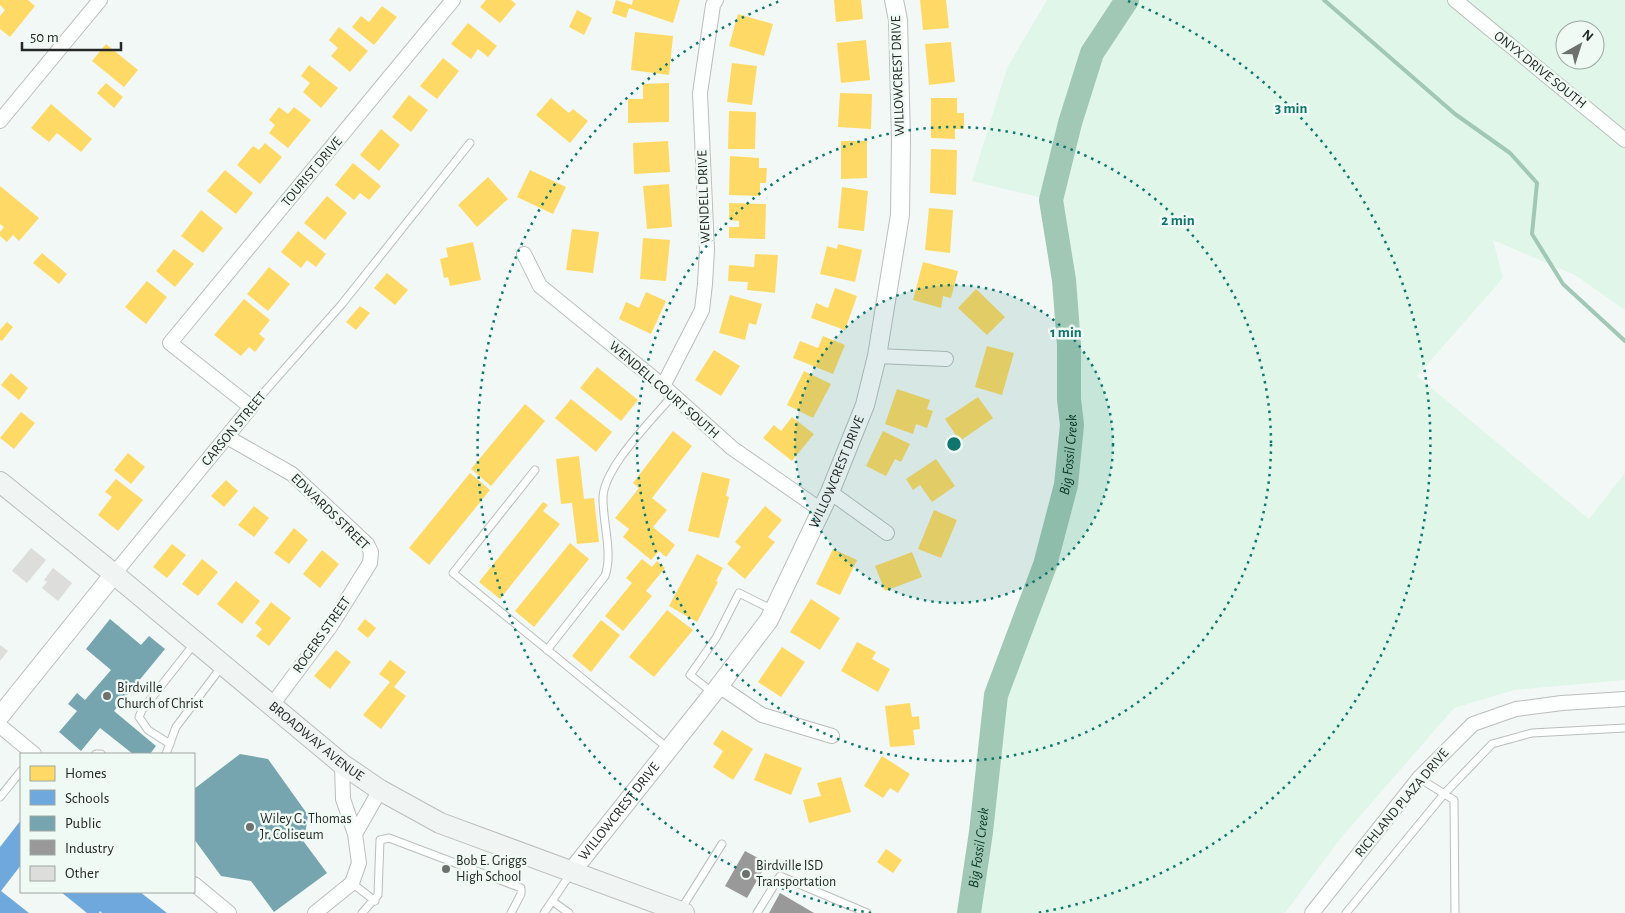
<svg xmlns="http://www.w3.org/2000/svg" width="1625" height="913" viewBox="0 0 1625 913" font-family="'Alegreya Sans',sans-serif">
	<style>
		.green { fill: #dff6e9; fill-rule: evenodd }
		.homes { fill: #ffd966 }
		.schools { fill: #6fa8dc }
		.public { fill: #76a5af }
		.industry { fill: #999 }
		.lines { fill: none; stroke-linecap: round; stroke-linejoin: round }
		.stream { stroke: #a1c8b5; stroke-width: 4 }
		.river { stroke: #a1c8b5; stroke-width: 24 }
		.building { fill: #dddddb }
		.service-casing { stroke: #babebc; stroke-width: 9 }
		.minor-casing { stroke: #babebc; stroke-width: 16 }
		.tertiary-casing { stroke: #babebc; stroke-width: 20 }
		.secondary-casing { stroke: #babebc; stroke-width: 22 }
		.service { stroke: #fdfefe; stroke-width: 7 }
		.minor { stroke: #fdfefe; stroke-width: 14 }
		.tertiary { stroke: #fdfefe; stroke-width: 18 }
		.secondary { stroke: #f0f4f2; stroke-width: 20 }
		.ring { fill: none; stroke: #0f766e; stroke-width: 2.5; stroke-dasharray: 2.5 5 }
		.poi-dot { fill: #6c716e; stroke: #f0faf5; stroke-width: 2 }
		.labels { text-anchor: middle; dominant-baseline: central; stroke-width: 5; stroke-linejoin: round; paint-order: stroke }
		.street-label { font-size: 14px; fill: #242826; stroke: #f0faf5 }
		.poi-label { font-size: 14px; fill: #242826; stroke: #f0faf5; text-anchor: start }
		.water-label { font-size: 15px; font-style: italic; fill: #043422; stroke: #f0faf5 }
		.centre { fill: #0f766e; stroke: #f0faf5; stroke-width: 2.5 }
		.ring-label { font-size: 15px; text-anchor: middle; font-weight: bold; fill: #0f766e; stroke: #f0faf5; stroke-width: 5; stroke-linejoin: round; paint-order: stroke }
	</style>
	<rect width="100%" height="100%" fill="#f2f8f5"/>
	<path class="green" d="M1047,0H1625V310L1575,275L1493,240L1503,278L1417,376L1589,519L1625,473V680L1514,690L1454,708L1340,839L1285,913H969L981,832L996,695L1045,565L1066,485L1072,425L1069,399V345L1064,280L1051,200L972,181L1007,68ZM1565,30H1595V60H1565Z"/>
	<path class="homes" d="M0,0H28L35,6L10,37L0,29V16L5,10L0,5Z
		M486,0H511L516,4L500,23L480,7Z
		M616,0L632,5L633,0H680L673,23L629,8L626,18L612,13Z
		M834,0H861L863,19L836,22Z
		M920,0H946L949,28L923,30Z
		M382,6L397,17L374,45L352,27L361,16L369,22Z
		M577,10L592,18L584,35L569,27Z
		M738,14L773,24L764,56L729,46Z
		M468,23L497,46L488,57L478,49L471,59L451,44Z
		M339,27L368,51L350,72L331,56L338,48L329,40Z
		M635,32L673,36L669,75L631,70Z
		M866,40L870,80L841,83L837,43Z
		M951,42L955,82L929,85L925,44Z
		M106,44L138,70L124,87L92,61Z
		M443,58L459,71L437,99L420,86Z
		M732,63L757,66L752,105L727,102Z
		M309,65L338,88L321,108L303,92L310,83L301,76Z
		M106,83L123,97L114,108L97,93Z
		M669,83V122L628,123V99H643V84Z
		M840,93L872,94L871,129L838,127Z
		M409,95L428,110L411,132L392,117Z
		M551,98L569,113L573,109L588,121L570,143L536,115Z
		M931,98H957V113H964V129H955V139L931,138Z
		M51,104L92,139L81,152L57,133L49,142L31,128Z
		M279,107L288,114L294,107L311,120L288,148L269,133L275,125L269,120Z
		M729,111L756,112L755,149H728Z
		M381,129L400,145L379,171L360,155Z
		M668,141L670,172L634,174L633,143Z
		M841,141H867V178L841,179Z
		M265,143L282,157L260,184L237,165L253,146L259,150Z
		M931,149L957,150L956,195L930,193Z
		M730,156L759,158V168H767L766,183H760V196L729,195Z
		M353,163L381,186L369,200L360,193L354,200L335,185Z
		M225,170L253,193L236,214L207,191Z
		M530,170L566,187L553,214L517,197Z
		M488,177L508,199L477,227L458,205Z
		M669,184L672,227L647,229L643,186Z
		M0,186L39,218L19,241L13,235L7,242L0,236V232L4,227L0,224Z
		M842,187L868,191L864,231L838,228Z
		M327,196L347,213L325,240L304,223Z
		M729,203L766,204L765,239L729,238V227H739V221L729,220Z
		M929,208L953,210L950,253L925,250Z
		M201,210L223,228L203,253L181,236Z
		M572,229L599,232L593,273L566,270Z
		M298,231L326,254L316,267L307,260L301,268L281,252Z
		M643,238L670,240L666,281L640,279Z
		M473,242L481,280L450,286L448,277L444,278L440,259L448,257L446,248Z
		M838,244L862,250L855,282L820,274L827,246L837,249Z
		M174,249L194,264L175,287L156,271Z
		M42,253L67,274L59,284L33,263Z
		M755,254L778,255L775,293L747,290L748,282L728,281L729,265L754,267Z
		M923,262L958,271L951,298L943,296L941,308L913,300Z
		M269,267L290,284L268,311L247,294Z
		M387,273L408,290L395,305L374,288Z
		M147,281L167,297L146,324L125,307Z
		M835,288L857,296L845,330L811,318L816,303L828,308Z
		M976,289L1005,317L987,335L958,308Z
		M646,292L666,301L651,334L619,319L626,302L639,308Z
		M730,295L762,304L756,325L749,323L745,340L719,333Z
		M244,299L270,320L259,334L265,339L255,352L249,347L241,356L214,335Z
		M360,306L370,313L356,330L346,322Z
		M7,322L13,327L2,341L0,340V330Z
		M823,336L845,345L833,374L793,358L800,341L818,348Z
		M987,346L1014,353L1002,395L975,387Z
		M714,350L740,366L721,396L695,380Z
		M597,367L638,400L621,421L580,388Z
		M804,371L831,384L813,418L787,405Z
		M11,373L28,388L19,400L1,385Z
		M897,389L930,400L927,409L933,411L927,428L916,424L913,434L885,424Z
		M978,397L993,418L960,441L945,419Z
		M571,399L612,432L596,452L555,418Z
		M525,404L545,421L491,486L471,469Z
		M21,412L35,423L14,449L0,438Z
		M792,417L814,434L792,461L763,438L774,425L781,431Z
		M673,431L692,446L652,498L667,510L653,527L675,545L666,557L659,551L651,560L623,537L629,529L615,518L639,488L633,483Z
		M883,431L910,444L901,462L895,459L886,476L866,466Z
		M128,453L145,467L131,484L114,470Z
		M579,456L584,499L594,498L599,542L577,544L572,503L561,504L556,459Z
		M936,459L955,486L932,502L920,485L913,490L906,479Z
		M702,472L730,479L726,496L729,497L719,538L688,531Z
		M470,473L490,490L429,565L409,548Z
		M116,479L143,500L118,531L98,515L112,497L105,492Z
		M226,480L238,491L224,507L211,496Z
		M543,502L548,505L543,511L560,524L500,599L479,582Z
		M254,506L269,518L254,537L238,525Z
		M765,506L782,520L768,537L775,542L745,579L727,564L741,547L735,542Z
		M934,510L957,520L941,558L918,549Z
		M294,528L308,540L289,564L274,553Z
		M570,543L589,559L534,627L515,611Z
		M172,544L186,555L167,578L153,567Z
		M833,549L857,560L840,595L816,584Z
		M322,550L339,564L320,588L303,574Z
		M912,552L922,577L885,591L875,566Z
		M697,554L723,568L716,581L718,582L697,622L669,606Z
		M202,559L218,572L198,596L182,584Z
		M642,559L652,567L657,561L665,568L646,591L652,596L623,631L605,616L632,583L626,578Z
		M236,581L260,601L242,624L217,604Z
		M811,599L840,618L820,650L790,632Z
		M271,602L291,618L269,646L256,636L262,629L255,623Z
		M667,610L693,630L654,677L629,657Z
		M365,619L376,628L368,638L357,629Z
		M601,620L620,635L591,672L572,656Z
		M857,642L876,652L872,659L890,669L878,692L841,671Z
		M782,647L805,662L781,697L758,682Z
		M336,650L351,662L330,689L314,676Z
		M390,660L406,672L394,687L406,696L381,729L363,715L390,682L379,674Z
		M910,703L912,717L919,716L920,729L913,730L915,745L890,747L885,706Z
		M722,730L753,749L733,780L713,767L723,751L713,744Z
		M765,753L802,768L791,795L754,780Z
		M882,756L910,774L898,793L890,788L883,798L864,786Z
		M841,777L851,812L809,823L803,800L821,796L817,783Z
		M886,849L902,860L893,873L877,862Z"/>
	<path class="schools" d="M21,820V865L1,891L29,913H0V847Z
		M61,892H140L167,913H102L100,911L99,913H87Z"/>
	<path class="public" d="M110,619L141,645L149,636L165,649L114,711L156,746L150,754H133L100,728L81,751L59,732L77,711L68,704L77,693L85,700L111,670L86,649Z
		M240,754L268,759L308,815L304,842L327,873L274,912L251,881L221,876L194,839V789Z"/>
	<path class="industry" d="M745,851L767,863L747,898L725,886Z
		M780,893L814,913H769Z"/>
	<g class="lines">
		<path class="stream" d="M1324,0L1455,114L1510,153L1537,183L1532,234L1563,284L1625,341"/>
		<path class="river" id="s1" d="M969,913L981,832L996,695L1045,565L1066,485L1072,425L1069,399V345L1064,280L1051,200L1070,123L1092,53L1127,0"/>
	</g>
	<path class="building" d="M31,548L46,560L27,583L12,571Z
		M53,568L72,583L58,601L42,588L47,582L44,580Z
		M0,645L8,651L0,661Z"/>
	<g class="lines">
		<g class="service-casing">
			<path id="service" d="M251,407L342,304L470,143
				M535,470L453,573L669,749
				M547,650L605,576C613,553 603,524 603,499C602,469 653,419 673,395
				M712,692L690,675L716,638L739,593L773,610
				M170,744L148,730L139,717L142,710L194,644
				M96,754H101
				M166,754L176,727L222,666
				M1419,778L1454,800L1455,913
				M0,797L21,771
				M352,883L375,901
				M552,901L569,913
				M680,911L722,844
				M362,913L378,895L380,840L389,838L521,888V894L511,913
				M544,913L571,873
				M757,913L780,876L867,913
				M1346,913L1444,794L1492,744L1532,733L1625,728"/>
		</g>
		<g class="minor-casing">
			<path id="minor" d="M1455,0L1625,140
				M0,121L100,0
				M524,254L540,286L663,386L732,448L821,510
				M877,356L946,359
				M663,386L702,310L705,284L707,250L700,93L713,5L716,0
				M227,437L292,474L367,544L371,552L370,563L330,627L272,705
				M830,492L887,533
				M114,574L251,407L170,343L453,0
				M719,686L762,715L832,736
				M0,726L34,754
				M355,834L380,790
				M194,884L229,913
				M315,913L352,883L359,863L355,834L343,799L342,764
				M1312,913L1419,778L1473,724L1516,709L1562,703L1625,699"/>
		</g>
		<g class="tertiary-casing">
			<g id="tertiary">
				<path d="M0,716L114,574"/>
				<path id="s2" d="M572,871L719,686L769,620L830,492L865,405L877,356L900,215L901,140L898,20L894,0"/>
			</g>
		</g>
		<g class="secondary-casing">
			<g id="secondary">
				<path id="s3" d="M0,482L114,574L342,764L380,790L440,823L684,913"/>
			</g>
		</g>
		<use href="#service" class="service"/>
		<use href="#minor" class="minor"/>
		<use href="#tertiary" class="tertiary"/>
		<use href="#secondary" class="secondary"/>
	</g>
	<circle cx="954" cy="444" r="159" fill="#0f766e" fill-opacity=".12"/>
	<g class="ring">
		<circle cx="954" cy="444" r="159"/>
		<circle cx="954" cy="444" r="317"/>
		<path d="M871 913A476 476 0 0 1 780 1M1128 1A476 476 0 0 1 1037 913"/>
	</g>
	<g class="poi-dot">
		<circle cx="107" cy="696" r="5"/>
		<circle cx="250" cy="827" r="5"/>
		<circle cx="446" cy="869" r="5"/>
		<circle cx="746" cy="874" r="5"/>
	</g>
	<g class="labels">
		<g class="street-label">
			<text transform="translate(1540 70) rotate(39)">ONYX DRIVE SOUTH</text>
			<text transform="translate(898 76) rotate(-92)">WILLOWCREST DRIVE</text>
			<text transform="translate(312 172) rotate(-50)">TOURIST DRIVE</text>
			<text transform="translate(704 197) rotate(-92)">WENDELL DRIVE</text>
			<text transform="translate(664 390) rotate(41)">WENDELL COURT SOUTH</text>
			<text transform="translate(234 429) rotate(-50)">CARSON STREET</text>
			<text stroke="none"><textPath href="#s2" startOffset="482">WILLOWCREST DRIVE</textPath></text>
			<text transform="translate(330 512) rotate(44)">EDWARDS STREET</text>
			<text transform="translate(322 635) rotate(-55)">ROGERS STREET</text>
			<text stroke="none"><textPath href="#s3" startOffset="409">BROADWAY AVENUE</textPath></text>
			<text transform="translate(1402 803) rotate(-50)">RICHLAND PLAZA DRIVE</text>
			<text stroke="none"><textPath href="#s2" startOffset="76">WILLOWCREST DRIVE</textPath></text>
		</g>
		<g class="poi-label">
			<text x="117" y="688">Birdville<tspan x="117" dy="16">Church of Christ</tspan></text>
			<text x="260" y="819">Wiley G. Thomas<tspan x="260" dy="16">Jr. Coliseum</tspan></text>
			<text x="456" y="861">Bob E. Griggs<tspan x="456" dy="16">High School</tspan></text>
			<text x="756" y="866">Birdville ISD<tspan x="756" dy="16">Transportation</tspan></text>
		</g>
		<g class="water-label">
			<text stroke="none"><textPath href="#s1" startOffset="472">Big Fossil Creek</textPath></text>
			<text stroke="none"><textPath href="#s1" startOffset="66">Big Fossil Creek</textPath></text>
		</g>
	</g>
	<circle cx="954" cy="444" r="8" class="centre"/>
	<g class="ring-label">
		<text x="1291" y="113">3 min</text>
		<text x="1178" y="225">2 min</text>
		<text x="1066" y="337">1 min</text>
	</g>
	<rect x="20" y="753" width="175" height="140" fill="#f0faf5" stroke="#9ea6a2"/>
	<rect x="30" y="766" width="25" height="15" fill="#ffd966" stroke="#9ea6a2"/>
	<text x="65" y="778" font-size="15" fill="#242826">Homes</text>
	<rect x="30" y="790" width="25" height="15" fill="#6fa8dc" stroke="#9ea6a2"/>
	<text x="65" y="803" font-size="15" fill="#242826">Schools</text>
	<rect x="30" y="816" width="25" height="15" fill="#76a5af" stroke="#9ea6a2"/>
	<text x="65" y="828" font-size="15" fill="#242826">Public</text>
	<rect x="30" y="840" width="25" height="15" fill="#999999" stroke="#9ea6a2"/>
	<text x="65" y="853" font-size="15" fill="#242826">Industry</text>
	<rect x="30" y="866" width="25" height="15" fill="#dddddb" stroke="#9ea6a2"/>
	<text x="65" y="878" font-size="15" fill="#242826">Other</text>
	<g transform="translate(1580 45) rotate(39)"><circle r="24" fill="#f0faf5" stroke="#9ea6a2"/>
	<path d="M0-4L9 19L0 12L-9 19Z" fill="#6c716e"/>
	<text y="-8" font-size="14" font-weight="bold" text-anchor="middle" fill="#242826">N</text>
	</g>
	<path d="M22 42v8h99v-8" fill="none" stroke="#242826" stroke-width="2.5"/>
	<text x="30" y="42" font-size="15" fill="#242826" stroke="#f0faf5" stroke-width="4" paint-order="stroke">50 m</text>
</svg>
